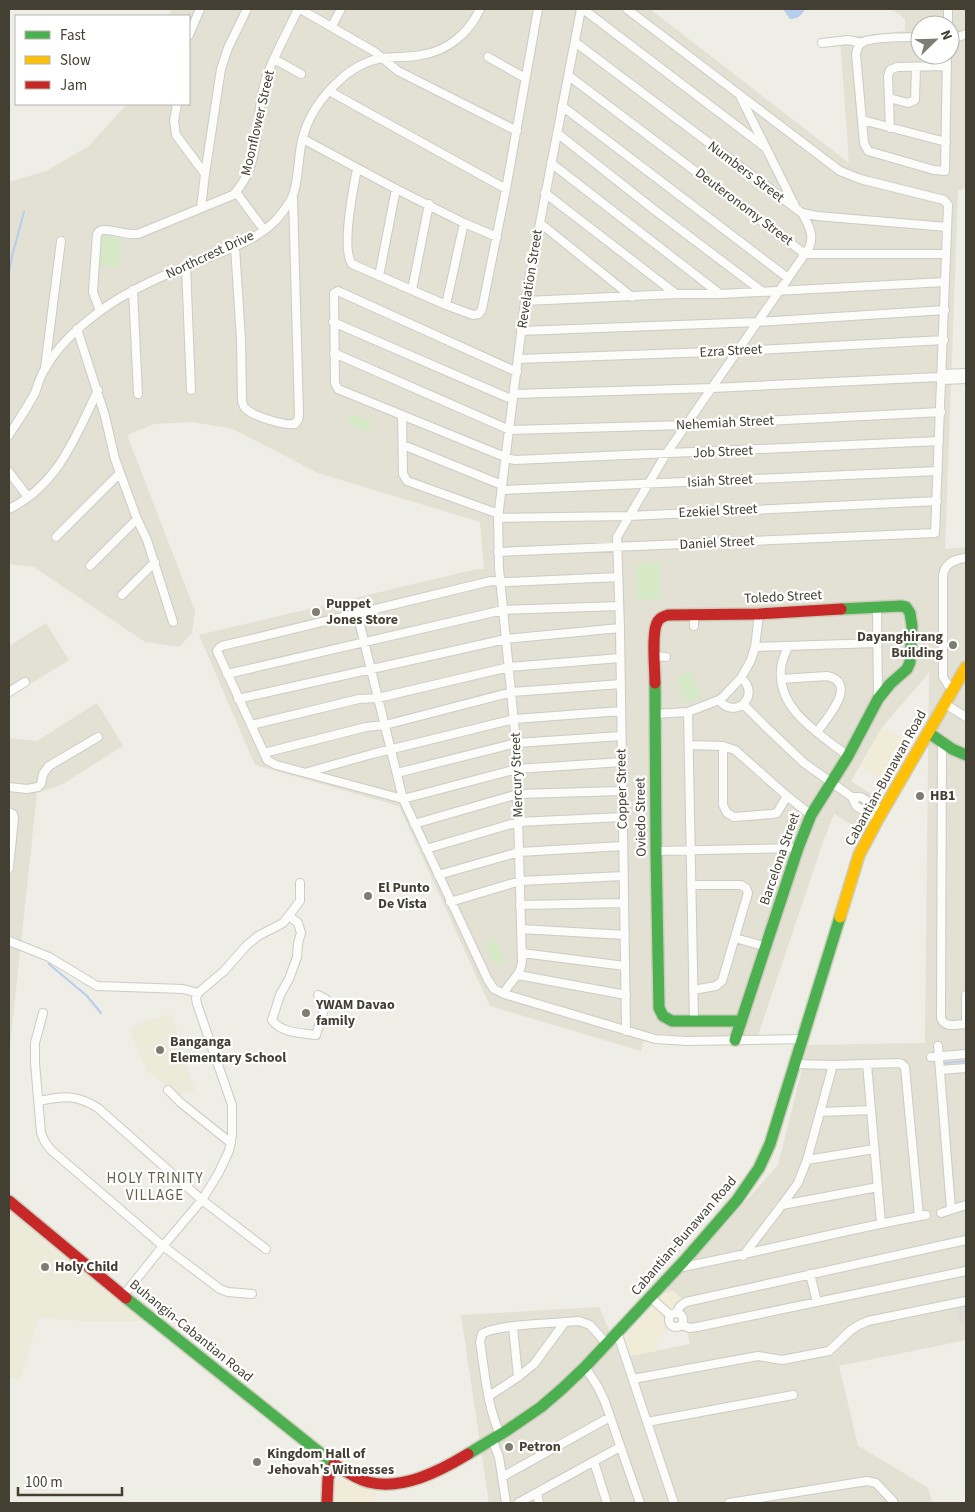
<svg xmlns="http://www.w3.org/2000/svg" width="975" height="1512" viewBox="0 0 975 1512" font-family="'Source Sans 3',sans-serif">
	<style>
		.residential { fill: #e2e1d3; fill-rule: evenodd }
		.commercial { fill: #f1ecd8 }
		.education { fill: #ecead8 }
		.green { fill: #d5e9c6 }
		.parking { fill: #dddcd6 }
		.water { fill: #b6cdec }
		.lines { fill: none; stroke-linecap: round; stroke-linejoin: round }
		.stream { stroke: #b6cdec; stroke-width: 2 }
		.street-casing { stroke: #cccbc4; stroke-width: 10 }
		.fast-casing { stroke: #cdccbd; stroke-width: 14 }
		.slow-casing { stroke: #cdccbd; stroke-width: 14 }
		.jam-casing { stroke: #cdccbd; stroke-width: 14 }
		.street { stroke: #fcfcfb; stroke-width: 8 }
		.fast { stroke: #4caf50; stroke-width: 11 }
		.slow { stroke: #ffc107; stroke-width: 11 }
		.jam { stroke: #c62828; stroke-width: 11 }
		.poi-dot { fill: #7f7d72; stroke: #fff; stroke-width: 2 }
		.labels { text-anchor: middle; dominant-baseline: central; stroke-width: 4.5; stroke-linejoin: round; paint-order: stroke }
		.street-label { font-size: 14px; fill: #434033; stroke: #fff }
		.poi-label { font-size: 14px; font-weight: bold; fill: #434033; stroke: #fff; text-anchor: start }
		.neighbourhood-label { font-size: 15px; letter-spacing: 1px; fill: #66604b; stroke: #fff }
	</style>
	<rect width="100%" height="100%" fill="#eeede6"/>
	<path class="residential" d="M172,9H650L849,163L840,38L905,31V19L892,9H966V188L958,191L945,549L966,547V1340L839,1366L858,1446L927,1487L933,1503H489L461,1315L599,1307L623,1362L629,1356L690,1344L681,1298L673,1291L664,1293L778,1165L808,1045L925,1043L929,673L883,726L851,781L873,795L854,826L834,814L823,842L757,1038H694L645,1032L644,1040L641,1051L490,1006L399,806L255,765L199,635L477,569H484L480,522L318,473L233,429L193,422L154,424L127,435L195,611L192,633L179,647L145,642L34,567L9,564V182L46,171L89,146L127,104H189V16H168ZM920,25H950V55H920Z
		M46,623L69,660L9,697V646Z
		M97,703L123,746L61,785L37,793L9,1054V738L37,741Z"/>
	<path class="commercial" d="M883,726L915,746L892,785L860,766Z
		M673,1291L681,1298L665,1317L667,1319L666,1321L669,1328L663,1335L656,1341L658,1351L629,1356L624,1339L664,1293Z
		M333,1481H350L376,1493V1503H333Z"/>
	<path class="education" d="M172,1014L195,1091L179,1095L146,1070L130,1030L142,1022Z
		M13,1211L146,1321H81L39,1318L20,1380L9,1377V1217Z"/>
	<path class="green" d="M101,237L121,238L119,267L99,265Z
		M351,414L372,422L368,432L347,423Z
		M660,563L661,599L637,600L636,564Z
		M691,671L701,697L686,703L677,677Z
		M495,940L504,961L495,965L485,945Z"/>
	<path class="parking" d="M966,1304V1321L960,1323L956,1307Z"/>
	<path class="water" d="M783,9H805C802,15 798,19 790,19Z"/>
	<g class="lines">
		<path class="stream" d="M9,273L12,256L24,212
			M49,964L87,996L101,1013
			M945,1063L966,1061"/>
		<g class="street-casing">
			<path id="street" d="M300,9L375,52L398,71L517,131
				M583,9L766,148
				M948,25V9
				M332,26L341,9
				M189,35L200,9
				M920,37C908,37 869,37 861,43C858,46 857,49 856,54L864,143L868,151L934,170L945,171L947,55
				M950,37H958L966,34
				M575,42L802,213L817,216L947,227
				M822,43L848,40L862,43
				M488,57L525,78
				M274,59L301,74
				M569,76L805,254H946
				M329,91L506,189
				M741,98L796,208
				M889,98L908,103L915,100L916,67
				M177,104L174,121L176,135L205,174
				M562,106L788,278
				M862,120L946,142
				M890,128L888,76L890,70L897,67L947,66
				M557,133L657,212L763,292
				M303,139L396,189L464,223L497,237
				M551,163L720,294
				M357,169C353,189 341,249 352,264L446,305L473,315L479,314L482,309L506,189L538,9
				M236,192L264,230
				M545,193L676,294
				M201,208L205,174L221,69L228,48L247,9
				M540,223L632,297
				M235,247L241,339L242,401C243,404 243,406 245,408C252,416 285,426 295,424L298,420L299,415L293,197
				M186,266L191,390
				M379,276L396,189
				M133,290L138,394
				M412,290L429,204
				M525,301L676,294H720L945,282
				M446,305L464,223
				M100,311L93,292L97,234C100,231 99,230 104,230C115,230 125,235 138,234L233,195C264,164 253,114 267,75C276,52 288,31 298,9
				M333,322L513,400
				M77,329L105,416L115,459L137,519L147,540L173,622
				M521,331L758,322L945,310
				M334,353L510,430L686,425L941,412
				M518,359L738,351L944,340
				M45,368L61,241
				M517,372L340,292L338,291L334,293L335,383L338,389L510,459L515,460L939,441
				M940,376L942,374L966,373
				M514,394L712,388L938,377L942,380L966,379
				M402,415L403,474L407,481L499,514
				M9,435C18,421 27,408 35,393C38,385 40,376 45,369C62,337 103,306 134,290C155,279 178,269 200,261C225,251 257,240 276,220C282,213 290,204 293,195C299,178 298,158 302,140C308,116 322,96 340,80C351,69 368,60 383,58C395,56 408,58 421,55C448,51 469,33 480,9
				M403,445L502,485
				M9,472L28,497
				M502,490L938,471
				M9,509C58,485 76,436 98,390
				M498,518L629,516L937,501
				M56,537L120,473
				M498,552L935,533L948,205L944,200L860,179L840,171L627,9
				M90,566L137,519
				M618,577L508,582L491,581L222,646L219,648L217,651L264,753L267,760L276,765L403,799L517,769L622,762
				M122,595L155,562
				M877,608L878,698
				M357,613L403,799L488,980L494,989L504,994L655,1039L687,1041L803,1039
				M694,615V626
				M755,647L877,643
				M788,647C785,654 781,662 781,669C777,710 820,734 848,756
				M655,656L666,657
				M227,674L503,610L619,606
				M781,679L827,676C859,683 827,718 817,732
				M954,689L948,685L943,677V575C945,563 955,559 966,558
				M9,692L25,682
				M238,699L506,639L620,628
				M719,700C735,721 762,695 741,678
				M743,704L768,729L804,763L852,797L856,806L878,819
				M945,704L966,717
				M688,712L694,1021
				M655,714L688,712L719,700L724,696L741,678L751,660L755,647L759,614
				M251,725L359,699L378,698L509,667L620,658
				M942,743L941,1018C945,1029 957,1024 966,1024
				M689,745L723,746L735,750L787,796L811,815
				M723,746V805L727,813L734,817L772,814L777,813L787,796
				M264,753L366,727L385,725L512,692L621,684
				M308,772L372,754L515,719L621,711
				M397,773L516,743L621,736
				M9,787L27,789L38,787L41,784L43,774L49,766L98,737
				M852,797H861L883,811
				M9,812L13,814L14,818L9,868
				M414,824L518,794L622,791
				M426,849L518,822L623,817
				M656,851L798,848
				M438,875L519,852L623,846
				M691,885H741L746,888L748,893L722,981L716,986L693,990
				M450,902L520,881L624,876
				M520,905L624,903
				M289,916L298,923L301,933L298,943L297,957L289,979L280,995L272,1020C281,1033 301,1033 316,1035L326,1003V999L318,995
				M521,929L625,935
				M735,938L767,947
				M9,941L49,957L97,986L183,989L198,993
				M522,953L625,966
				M518,975L626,995
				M198,993L224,971L247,945L258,936L283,923L300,901V883
				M504,994C509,981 521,976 522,962L516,743L499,568L498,518L525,301L581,9
				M43,1013L35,1043V1063L41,1133L45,1142L51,1150L163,1246L220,1289L228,1292L252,1294
				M966,1024V995
				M626,1031L620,628L617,537L666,454L809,248C815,235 808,224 802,213
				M938,1046L951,1209
				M931,1057L966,1054
				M795,1064L833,1065L899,1063L902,1064L905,1067L919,1216
				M867,1064L881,1223
				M940,1070L966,1068
				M168,1090L181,1103L231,1143
				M39,1101C63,1096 76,1094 98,1108L202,1200L266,1249
				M821,1112L871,1110
				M807,1160L874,1149
				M782,1205L878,1187
				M941,1213L966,1205
				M743,1256L782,1205L798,1183L807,1160L833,1065
				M678,1268C761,1252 843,1230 926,1215
				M810,1274L817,1302
				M123,1296L163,1246L202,1200L218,1174L229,1151L232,1135V1105L197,1004L196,998L198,993
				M650,1297L670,1315
				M677,1312L680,1306L686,1302L966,1240
				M669 1320a7 7 0 1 1 14 0a7 7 0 1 1-14 0Z
				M681,1325L690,1328L697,1327L966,1271
				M513,1327L518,1377
				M617,1332L674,1503
				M585,1367L598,1387L605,1402L640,1503
				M633,1379L758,1356L782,1360L829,1351L851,1330L859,1325L868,1321L966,1301
				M489,1396L518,1377L534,1364L565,1322
				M647,1422L793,1395
				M500,1434C487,1406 485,1373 480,1342L482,1334C495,1324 560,1323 579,1321L590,1325L607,1344
				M492,1439L499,1457L506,1503
				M594,1462L607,1503
				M502,1477L610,1417
				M537,1493L539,1503
				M518,1503L620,1447
				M729,1503L867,1481L876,1483L893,1501"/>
		</g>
		<g class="fast-casing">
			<path id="fast" d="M655,683L656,851L659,1008L663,1016L672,1021H741
				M929,733L952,749L966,755
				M735,1040L798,848L811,815L848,756L878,699L890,684L907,669L910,662L912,626L910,613L906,607L901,606L841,609
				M126,1298L334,1464
				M468,1454L506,1431L541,1407L563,1388L585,1367L684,1261L737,1200L759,1168L770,1144L840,917"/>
		</g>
		<g class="slow-casing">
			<path id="slow" d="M840,917L859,855L878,819L966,667"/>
		</g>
		<g class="jam-casing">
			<path id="jam" d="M655,683C655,670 651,630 658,621C660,618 664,616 668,615L759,614L841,609
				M9,1201L126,1298
				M327,1503L328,1478L334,1464C345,1471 356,1479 368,1482C402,1491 440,1471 468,1454"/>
		</g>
		<use href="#street" class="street"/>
		<use href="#fast" class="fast"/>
		<use href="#slow" class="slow"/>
		<use href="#jam" class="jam"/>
	</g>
	<g class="poi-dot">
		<circle cx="316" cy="612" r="5"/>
		<circle cx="953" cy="645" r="5"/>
		<circle cx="920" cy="796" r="5"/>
		<circle cx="368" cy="896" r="5"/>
		<circle cx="306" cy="1013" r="5"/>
		<circle cx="160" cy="1050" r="5"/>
		<circle cx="45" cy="1267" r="5"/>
		<circle cx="509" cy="1447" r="5"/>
		<circle cx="257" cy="1462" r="5"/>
	</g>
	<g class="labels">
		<g class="street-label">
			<text transform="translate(258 123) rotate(-77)">Moonflower Street</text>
			<text transform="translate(746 172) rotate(37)">Numbers Street</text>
			<text transform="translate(744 207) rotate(37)">Deuteronomy Street</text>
			<text transform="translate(210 255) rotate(-25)">Northcrest Drive</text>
			<text transform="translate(530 279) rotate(-81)">Revelation Street</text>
			<text transform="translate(731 351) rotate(-3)">Ezra Street</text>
			<text transform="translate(725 423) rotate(-3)">Nehemiah Street</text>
			<text transform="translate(723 452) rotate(-3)">Job Street</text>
			<text transform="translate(720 481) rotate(-3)">Isiah Street</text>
			<text transform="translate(718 511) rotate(-3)">Ezekiel Street</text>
			<text transform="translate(717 543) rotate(-3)">Daniel Street</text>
			<text transform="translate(783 597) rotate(-3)">Toledo Street</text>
			<text transform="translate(517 775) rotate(-92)">Mercury Street</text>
			<text transform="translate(886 778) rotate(-61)">Cabantian-Bunawan Road</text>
			<text transform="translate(622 789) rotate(-91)">Copper Street</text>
			<text transform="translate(641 817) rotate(-91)">Oviedo Street</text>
			<text transform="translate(780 859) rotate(-71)">Barcelona Street</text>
			<text transform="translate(684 1236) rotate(-49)">Cabantian-Bunawan Road</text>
			<text transform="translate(191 1331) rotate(39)">Buhangin-Cabantian Road</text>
		</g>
		<g class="poi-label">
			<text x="326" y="604">Puppet<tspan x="326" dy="16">Jones Store</tspan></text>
			<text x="943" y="637" text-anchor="end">Dayanghirang<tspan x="943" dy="16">Building</tspan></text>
			<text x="930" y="796">HB1</text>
			<text x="378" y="888">El Punto<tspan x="378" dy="16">De Vista</tspan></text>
			<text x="316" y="1005">YWAM Davao<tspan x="316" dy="16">family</tspan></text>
			<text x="170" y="1042">Banganga<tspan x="170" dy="16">Elementary School</tspan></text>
			<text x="55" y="1267">Holy Child</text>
			<text x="519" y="1447">Petron</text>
			<text x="267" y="1454">Kingdom Hall of<tspan x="267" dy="16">Jehovah's Witnesses</tspan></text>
		</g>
		<g class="neighbourhood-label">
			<text x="155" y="1178">HOLY TRINITY<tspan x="155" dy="17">VILLAGE</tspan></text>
		</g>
	</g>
	<rect width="975" height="1512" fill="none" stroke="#434033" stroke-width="20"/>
	<rect x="15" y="15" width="175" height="90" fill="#ffffff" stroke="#b4b3ad"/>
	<rect x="25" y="31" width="25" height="8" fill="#4caf50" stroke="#b4b3ad"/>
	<text x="60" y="40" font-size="15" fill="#434033">Fast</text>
	<rect x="25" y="56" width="25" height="8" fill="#ffc107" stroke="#b4b3ad"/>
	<text x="60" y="65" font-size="15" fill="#434033">Slow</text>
	<rect x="25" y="81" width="25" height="8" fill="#c62828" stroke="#b4b3ad"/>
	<text x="60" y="90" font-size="15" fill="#434033">Jam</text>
	<g transform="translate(935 40) rotate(67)"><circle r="24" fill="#ffffff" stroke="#b4b3ad"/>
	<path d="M0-4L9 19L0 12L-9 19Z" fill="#7f7d72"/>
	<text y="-8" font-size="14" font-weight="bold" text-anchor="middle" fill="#434033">N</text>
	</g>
	<path d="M18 1487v8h104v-8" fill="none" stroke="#434033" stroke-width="2.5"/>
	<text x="25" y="1487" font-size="15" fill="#434033" stroke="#ffffff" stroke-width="4" paint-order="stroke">100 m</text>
</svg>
